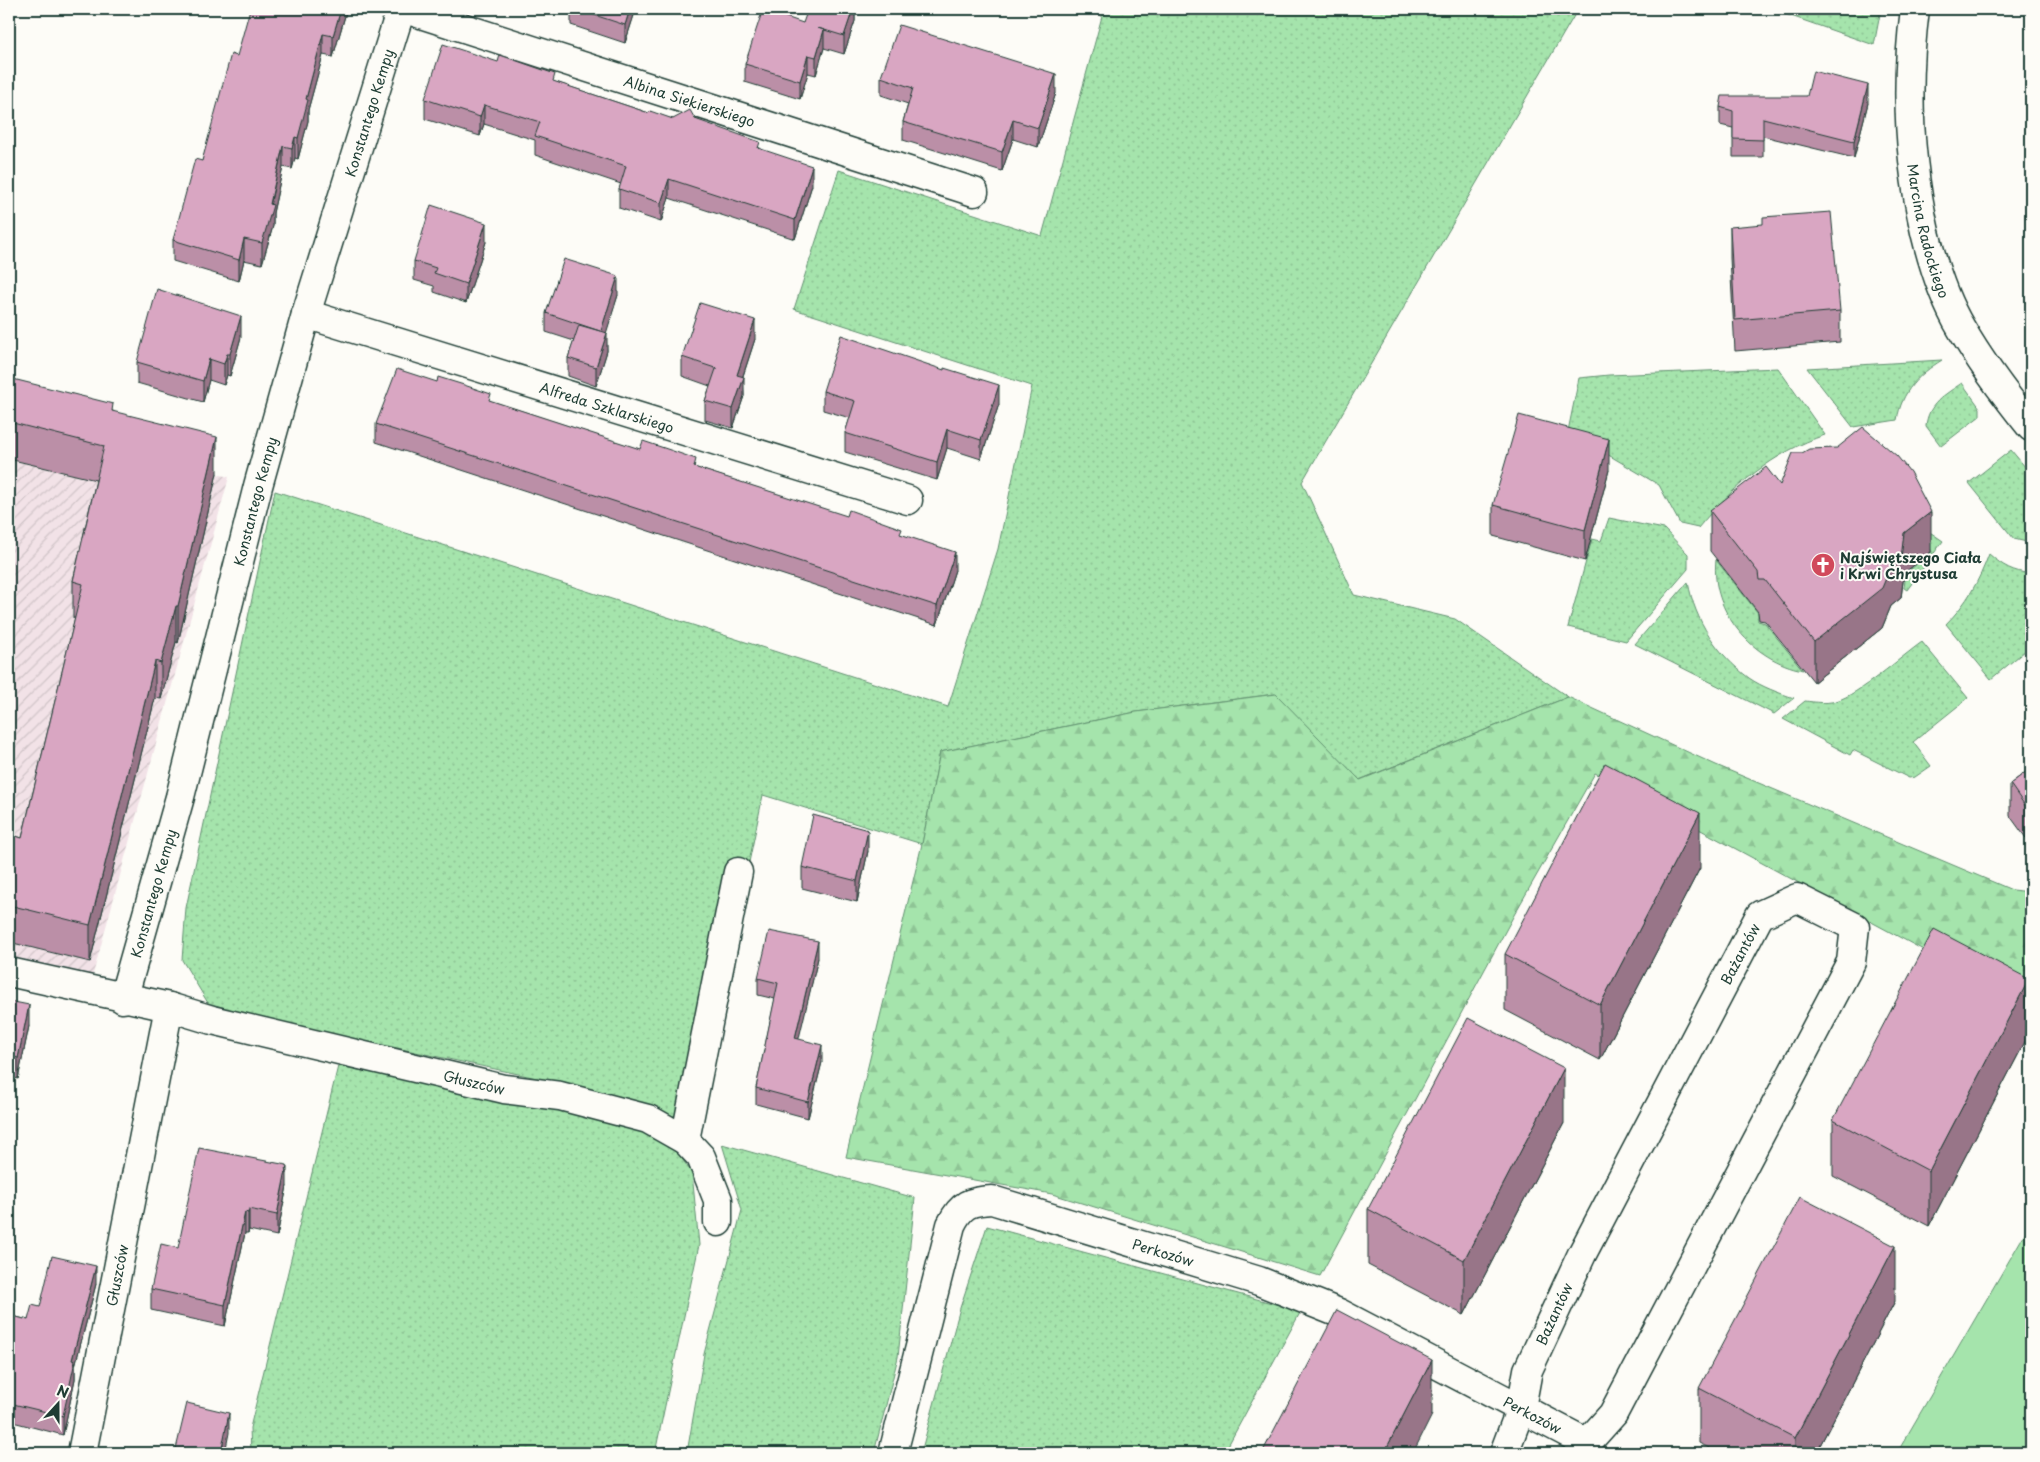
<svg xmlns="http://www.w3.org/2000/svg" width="2040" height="1462" viewBox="0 0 2040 1462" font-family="'Playpen Sans',sans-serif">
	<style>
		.industrial { fill: url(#industrial-furrows) }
		.grass { fill: url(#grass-dots); stroke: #629070 }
		.forest { fill: url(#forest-firs); stroke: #629070 }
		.garden { fill: #a5e4ac; stroke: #629070 }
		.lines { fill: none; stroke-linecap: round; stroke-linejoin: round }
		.minor-casing { stroke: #1f3d34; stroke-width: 31 }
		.minor { stroke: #fdfcf7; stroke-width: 28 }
		.wall { fill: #bb8fa7; stroke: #1f3d34 }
		.shaded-wall { fill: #987488; stroke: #1f3d34 }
		.building { fill: #d9a6c2; stroke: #1f3d34 }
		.labels { text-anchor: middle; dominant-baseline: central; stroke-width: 4; stroke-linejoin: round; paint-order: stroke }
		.street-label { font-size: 14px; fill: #1f3d34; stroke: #fdfcf7 }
		.poi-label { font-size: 14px; font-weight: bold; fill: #1f3d34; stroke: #fdfcf7; text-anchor: start }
	</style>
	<defs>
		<pattern id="industrial-furrows" width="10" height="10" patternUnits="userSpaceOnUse" patternTransform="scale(1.25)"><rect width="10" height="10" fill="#f2e2e7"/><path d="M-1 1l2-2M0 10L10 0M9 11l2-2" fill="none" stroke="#cfc3c7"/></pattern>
		<pattern id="grass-dots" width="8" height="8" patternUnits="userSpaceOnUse" patternTransform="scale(1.25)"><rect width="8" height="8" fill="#a5e4ac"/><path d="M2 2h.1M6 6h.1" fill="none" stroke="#8ec495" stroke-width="1.8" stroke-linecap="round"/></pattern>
		<pattern id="forest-firs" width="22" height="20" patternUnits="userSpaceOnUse" patternTransform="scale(1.25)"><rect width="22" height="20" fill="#a5e4ac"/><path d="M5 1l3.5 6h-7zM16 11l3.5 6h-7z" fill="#8ec495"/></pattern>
	</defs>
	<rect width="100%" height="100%" fill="#fdfcf7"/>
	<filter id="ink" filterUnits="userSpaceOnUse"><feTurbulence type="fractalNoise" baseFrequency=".02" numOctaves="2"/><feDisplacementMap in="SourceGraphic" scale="10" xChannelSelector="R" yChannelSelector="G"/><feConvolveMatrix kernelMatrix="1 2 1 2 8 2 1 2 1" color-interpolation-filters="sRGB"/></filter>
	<g filter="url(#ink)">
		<path class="industrial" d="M 9,414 L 112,447 L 229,477 L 92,978 L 9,957 Z"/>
		<g class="grass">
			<path d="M 1104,9 L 1578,9 L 1302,482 L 1354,595 L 1455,619 L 1568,697 L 1359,780 L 1275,694 L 1136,712 L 940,752 L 922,844 L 763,795 L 695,1122 L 537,1078 L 275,1022 L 208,1003 L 182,960 L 186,908 L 275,491 L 948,707 L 998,549 L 1032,386 L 794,309 L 839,170 L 1042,236 Z"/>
			<path d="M 1771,9 L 1881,9 L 1874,45 Z"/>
			<path d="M 1942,360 C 1918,375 1902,391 1897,420 L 1853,427 L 1807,368 Z"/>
			<path d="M 1778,368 L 1825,435 C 1775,451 1731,488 1698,528 L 1680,524 L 1659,485 L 1568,431 L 1579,378 L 1609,375 Z"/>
			<path d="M 1962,383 L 1980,408 L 1980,416 L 1941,446 L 1926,426 C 1928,404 1944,395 1962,383 Z"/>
			<path d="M 2011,450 L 2031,474 L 2031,543 L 2014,539 L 1969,483 Z"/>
			<path d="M 1609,518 L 1664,529 L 1688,554 L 1688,569 L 1626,641 L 1568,627 L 1592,539 L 1601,541 Z"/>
			<path d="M 1918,526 L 1921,526 L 1943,541 L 1907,590 L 1904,588 L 1906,573 L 1932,552 Z"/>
			<path d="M 1989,554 C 2004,567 2012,571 2031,574 L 2031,646 L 1991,679 L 1946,624 C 1967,603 1979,581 1989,554 Z"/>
			<path d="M 1716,560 L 1758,613 L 1758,621 L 1765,623 L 1803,670 C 1754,661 1710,612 1716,560 Z"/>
			<path d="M 1688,582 C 1695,621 1717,654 1749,678 C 1762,687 1779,693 1794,698 L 1774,714 L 1635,644 Z"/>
			<path d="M 1922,642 L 1968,698 L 1913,742 L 1931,766 L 1915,777 L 1909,778 L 1853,750 L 1850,755 L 1783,719 L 1805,701 C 1815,702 1825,704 1836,701 C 1858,695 1901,657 1922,642 Z"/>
			<path d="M 338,1066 L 643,1126 L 671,1143 L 692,1173 L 699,1245 L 655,1453 L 251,1453 L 250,1428 Z"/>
			<path d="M 722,1144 L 915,1198 L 898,1357 L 874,1453 L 687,1453 L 704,1354 L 742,1210 Z"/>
			<path d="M 987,1226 L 1301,1311 L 1224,1453 L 921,1453 L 960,1308 Z"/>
		</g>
		<path class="forest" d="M 1276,694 L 1360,780 L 1568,697 L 1716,765 L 2012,890 L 2031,892 L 2031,1008 L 1595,773 L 1514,915 L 1320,1276 L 1052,1194 L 846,1157 L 922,844 L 940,752 L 1136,712 Z"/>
		<path class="garden" d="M 2031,1223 L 2031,1453 L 1897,1453 Z"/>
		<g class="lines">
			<g class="minor-casing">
				<g id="minor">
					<path id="s1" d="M 405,9 L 974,192"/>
					<path id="s2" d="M 1915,9 C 1905,85 1908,157 1925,232 C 1933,265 1943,298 1961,328 C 1981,363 2006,396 2031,427"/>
					<path id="s3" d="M 306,314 L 908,500"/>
					<path id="s4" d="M 9,972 L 169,1007 L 212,1020 L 504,1089 L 560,1096 L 648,1119 L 685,1140 L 701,1157 L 718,1200 L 718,1222"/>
					<path id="s5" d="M 123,999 L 180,797 L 258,486 L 306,314 L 401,9"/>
					<path d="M 685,1140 L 738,872"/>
					<path id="s6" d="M 82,1453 L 169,1007"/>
					<path id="s7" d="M 893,1453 L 951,1225 C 961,1204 970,1201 992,1200 L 1259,1281 L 1339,1313 L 1587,1443 L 1613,1414 L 1851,962 L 1855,927 L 1797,898 L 1760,915 L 1582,1254 L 1528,1370 L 1521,1408 L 1504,1453"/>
				</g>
			</g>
			<use href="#minor" class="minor"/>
		</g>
		<g class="wall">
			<path d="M 347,9 L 333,57 L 323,55 L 308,110 L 308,121 L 298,159 L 295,158 L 292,169 L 283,167 L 273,213 L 273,226 L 262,264 L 244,260 L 239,281 L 173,261 L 173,240 L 202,161 L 237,56 Z"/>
			<path d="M 571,9 L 636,9 L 625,43 L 571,25 Z"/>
			<path d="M 855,9 L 855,21 L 844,54 L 824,48 L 816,75 L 808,73 L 800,99 L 745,82 L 745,64 L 803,23 Z"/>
			<path d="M 881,77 L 1056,93 L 1038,147 L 1013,139 L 1002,171 L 903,140 L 903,122 L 908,104 L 881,95 Z"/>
			<path d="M 555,82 L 649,113 L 673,119 L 695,119 L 760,148 L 812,185 L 795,239 L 669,198 L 661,222 L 619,208 L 619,189 L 621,184 L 535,155 L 535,140 L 484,124 L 480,136 L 425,119 L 425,99 Z"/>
			<path d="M 1868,103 L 1854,158 L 1763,136 L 1763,157 L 1733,157 L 1733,128 L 1720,125 L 1720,107 Z"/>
			<path d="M 1730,227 L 1840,311 L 1840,342 L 1735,351 L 1730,258 Z"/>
			<path d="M 486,242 L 466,303 L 434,292 L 434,286 L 414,280 L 414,261 Z"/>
			<path d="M 618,295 L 606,332 L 607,351 L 596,386 L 568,376 L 568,358 L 574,341 L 546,332 L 546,313 Z"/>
			<path d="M 241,337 L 230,376 L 227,375 L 224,385 L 209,380 L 203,402 L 137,383 L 137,362 Z"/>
			<path d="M 755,339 L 743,376 L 744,396 L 733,428 L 705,420 L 705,401 L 710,386 L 682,376 L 682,357 Z"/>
			<path d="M 9,378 L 113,411 L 217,473 L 178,643 L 176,642 L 161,699 L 155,698 L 90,962 L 9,942 L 9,834 L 22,838 L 75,618 L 73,618 L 73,581 L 96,480 L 9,459 Z"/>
			<path d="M 437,382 L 491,401 L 902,535 L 955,570 L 937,625 L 376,442 L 376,424 Z"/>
			<path d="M 823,391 L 999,404 L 981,459 L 947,448 L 937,480 L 845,452 L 845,433 L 850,418 L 823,410 Z"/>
			<path d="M 1609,470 L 1585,561 L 1493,536 L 1493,505 Z"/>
			<path d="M 1780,485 L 1931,552 L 1904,573 L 1901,598 L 1891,606 L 1882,628 L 1814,682 L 1765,621 L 1759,620 L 1758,612 L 1710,551 L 1710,511 Z"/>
			<path d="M 2031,768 L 2031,845 L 2010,816 L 2010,784 Z"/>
			<path d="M 868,851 L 857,902 L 802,888 L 802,867 Z"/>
			<path d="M 1700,868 L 1600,1060 L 1505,1010 L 1505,954 Z"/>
			<path d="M 818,958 L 798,1039 L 822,1062 L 808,1118 L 756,1104 L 756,1088 L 775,999 L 758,995 L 758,978 Z"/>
			<path d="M 9,1001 L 29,1026 L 18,1079 L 9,1077 Z"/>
			<path d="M 2029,1034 L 1929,1226 L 1833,1176 L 1833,1120 Z"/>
			<path d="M 1564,1123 L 1464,1315 L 1368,1265 L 1368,1209 Z"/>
			<path d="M 287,1186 L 277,1236 L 249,1230 L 248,1233 L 245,1233 L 225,1326 L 151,1310 L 151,1289 L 178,1248 Z"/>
			<path d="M 96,1284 L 75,1366 L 75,1379 L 63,1435 L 9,1421 L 9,1383 L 11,1374 L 9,1373 L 9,1315 L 28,1320 L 40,1307 Z"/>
			<path d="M 1895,1301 L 1816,1453 L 1719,1453 L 1699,1443 L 1699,1388 Z"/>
		</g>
		<g class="shaded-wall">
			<path d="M 341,9 L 347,9 L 333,57 L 333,36 Z"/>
			<path d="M 630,9 L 636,9 L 625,43 L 625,25 Z"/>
			<path d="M 853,9 L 855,9 L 855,21 L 844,54 L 844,36 Z"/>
			<path d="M 824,30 L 824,48 L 816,75 L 816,57 Z"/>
			<path d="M 323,34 L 323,55 L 308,110 L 308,121 L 298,159 L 298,138 L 306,99 Z"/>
			<path d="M 808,55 L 808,73 L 800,99 L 800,81 Z"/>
			<path d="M 1056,74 L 1056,93 L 1038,147 L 1038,128 Z"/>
			<path d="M 1868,85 L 1868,103 L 1854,158 L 1854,141 Z"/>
			<path d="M 484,105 L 484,124 L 480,136 L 480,117 Z"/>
			<path d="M 1013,120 L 1013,139 L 1002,171 L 1002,152 Z"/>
			<path d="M 295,137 L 295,158 L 292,169 L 292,148 Z"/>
			<path d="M 283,146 L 283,167 L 273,213 L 273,226 L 262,264 L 262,243 Z"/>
			<path d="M 812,166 L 812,185 L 795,239 L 795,220 Z"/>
			<path d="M 669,179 L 669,198 L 661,222 L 661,203 Z"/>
			<path d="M 486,223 L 486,242 L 466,303 L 466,284 Z"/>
			<path d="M 244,239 L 244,260 L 239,281 L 239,260 Z"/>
			<path d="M 618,276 L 618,295 L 601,350 L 601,331 Z"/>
			<path d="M 241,316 L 241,337 L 230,376 L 230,354 Z"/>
			<path d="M 755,320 L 755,339 L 737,394 L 737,375 Z"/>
			<path d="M 607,333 L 607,351 L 596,386 L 596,367 Z"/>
			<path d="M 227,354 L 227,375 L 224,385 L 224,364 Z"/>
			<path d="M 209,359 L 209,380 L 203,402 L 203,381 Z"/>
			<path d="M 744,377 L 744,396 L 733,428 L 733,409 Z"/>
			<path d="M 999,385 L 999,404 L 981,459 L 981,440 Z"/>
			<path d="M 947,429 L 947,448 L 937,480 L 937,462 Z"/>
			<path d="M 217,437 L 217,473 L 178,643 L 178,606 Z"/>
			<path d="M 1609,439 L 1609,470 L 1585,561 L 1585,530 Z"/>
			<path d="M 1931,512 L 1931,552 L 1904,573 L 1901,598 L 1891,606 L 1882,628 L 1814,682 L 1814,642 L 1904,533 Z"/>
			<path d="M 955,552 L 955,570 L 937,625 L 937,606 Z"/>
			<path d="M 176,606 L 176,642 L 161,699 L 161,663 Z"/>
			<path d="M 155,661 L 155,698 L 90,962 L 90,925 Z"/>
			<path d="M 1700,813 L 1700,868 L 1600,1060 L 1600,1005 Z"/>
			<path d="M 868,830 L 868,851 L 857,902 L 857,881 Z"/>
			<path d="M 818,941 L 818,958 L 795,1055 L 795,1038 Z"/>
			<path d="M 2029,979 L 2029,1034 L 1929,1226 L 1929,1171 Z"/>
			<path d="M 29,1005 L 29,1026 L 18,1079 L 18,1058 Z"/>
			<path d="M 822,1045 L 822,1062 L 808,1118 L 808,1102 Z"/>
			<path d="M 1564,1068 L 1564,1123 L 1464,1315 L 1464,1260 Z"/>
			<path d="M 287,1165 L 287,1186 L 277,1236 L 277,1215 Z"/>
			<path d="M 249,1209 L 249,1230 L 248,1233 L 248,1213 Z"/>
			<path d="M 245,1212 L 245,1233 L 225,1326 L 225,1305 Z"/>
			<path d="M 1895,1246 L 1895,1301 L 1816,1453 L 1795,1453 L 1795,1438 Z"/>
			<path d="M 96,1266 L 96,1284 L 75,1366 L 75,1379 L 63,1435 L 63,1416 L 72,1360 Z"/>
			<path d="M 1432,1360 L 1432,1415 L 1413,1453 L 1384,1453 Z"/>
			<path d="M 229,1413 L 229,1433 L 225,1453 L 221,1453 Z"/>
		</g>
		<g class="building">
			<path d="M 250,9 L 341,9 L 333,36 L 323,34 L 306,99 L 308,100 L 298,138 L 295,137 L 292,148 L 283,146 L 270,204 L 273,205 L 262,243 L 244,239 L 239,260 L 173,240 L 195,159 L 202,161 L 231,54 L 237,56 Z"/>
			<path d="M 576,9 L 630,9 L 625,25 Z"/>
			<path d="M 763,9 L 803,23 L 808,9 L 853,9 L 844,36 L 818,28 L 824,30 L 816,57 L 808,55 L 800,81 L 745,64 Z"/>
			<path d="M 899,25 L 1056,74 L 1038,128 L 1013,120 L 1002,152 L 903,122 L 913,88 L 881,77 Z"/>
			<path d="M 443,44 L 498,62 L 500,55 L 555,74 L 553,81 L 649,113 L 650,111 L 673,119 L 690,110 L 695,119 L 760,142 L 758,148 L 812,166 L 795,220 L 669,179 L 661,203 L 619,189 L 626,166 L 535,136 L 540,122 L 484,105 L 480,117 L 425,99 Z"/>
			<path d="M 1813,71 L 1868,85 L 1854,141 L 1763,118 L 1763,140 L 1733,139 L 1733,111 L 1720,107 L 1722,96 L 1807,96 Z"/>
			<path d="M 431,205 L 486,223 L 466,284 L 434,273 L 436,268 L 414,261 Z"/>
			<path d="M 1831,212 L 1840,311 L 1735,320 L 1730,227 L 1763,224 L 1763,217 Z"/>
			<path d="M 564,259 L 618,276 L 601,331 L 607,333 L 596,367 L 568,358 L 579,325 L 600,331 L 546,313 Z"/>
			<path d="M 157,289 L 241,316 L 230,354 L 227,354 L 224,364 L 209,359 L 203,381 L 137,362 Z"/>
			<path d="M 700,303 L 755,320 L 737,375 L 744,377 L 733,409 L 705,401 L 716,369 L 718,369 L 682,357 Z"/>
			<path d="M 841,335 L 944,370 L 944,368 L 999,385 L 981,440 L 947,429 L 937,462 L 845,433 L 855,401 L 823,391 Z"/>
			<path d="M 397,369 L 437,382 L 438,377 L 464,385 L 491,394 L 489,400 L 640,449 L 643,441 L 670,450 L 696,459 L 694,467 L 847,516 L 849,510 L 902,529 L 900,534 L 955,552 L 937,606 L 376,424 Z"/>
			<path d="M 9,378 L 113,404 L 112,411 L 217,437 L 178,606 L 176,606 L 161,663 L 155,661 L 90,925 L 9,905 L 9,834 L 22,838 L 83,584 L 73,581 L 104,446 L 9,422 Z"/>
			<path d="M 1519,415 L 1609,439 L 1585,530 L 1493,505 Z"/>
			<path d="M 1863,427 L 1897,456 L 1910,472 L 1931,512 L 1904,533 L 1901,558 L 1891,566 L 1882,588 L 1814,642 L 1765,580 L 1759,580 L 1758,572 L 1710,511 L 1766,467 L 1780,485 L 1793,453 L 1802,453 L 1809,449 L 1837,448 Z"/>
			<path d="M 1605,763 L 1700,813 L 1600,1005 L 1505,954 Z"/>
			<path d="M 2031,768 L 2031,814 L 2010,784 Z"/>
			<path d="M 813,815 L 868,830 L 857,881 L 802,867 Z"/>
			<path d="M 1934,929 L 2029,979 L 1929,1171 L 1833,1120 Z"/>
			<path d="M 769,931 L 818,941 L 795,1038 L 822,1045 L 808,1102 L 756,1088 L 778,983 L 758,978 Z"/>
			<path d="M 9,1001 L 29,1005 L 18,1058 L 9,1056 Z"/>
			<path d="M 1468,1018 L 1564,1068 L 1464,1260 L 1368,1209 Z"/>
			<path d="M 199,1148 L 287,1165 L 277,1215 L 249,1209 L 248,1213 L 245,1212 L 225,1305 L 151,1289 L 161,1244 L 178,1248 Z"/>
			<path d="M 1800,1197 L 1895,1246 L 1795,1438 L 1699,1388 Z"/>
			<path d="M 52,1256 L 96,1266 L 72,1360 L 75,1361 L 63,1416 L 9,1403 L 9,1383 L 15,1356 L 9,1355 L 9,1315 L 28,1320 L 32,1305 L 40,1307 Z"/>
			<path d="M 1337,1310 L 1432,1360 L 1384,1453 L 1262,1453 Z"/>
			<path d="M 187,1403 L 229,1413 L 221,1453 L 175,1453 Z"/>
		</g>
	</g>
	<defs>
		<g id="church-disc" transform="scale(1.25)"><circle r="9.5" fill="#d1495b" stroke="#fdfcf7"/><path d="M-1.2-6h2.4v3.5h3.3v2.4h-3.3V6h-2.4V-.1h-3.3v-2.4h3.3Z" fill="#fff"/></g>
	</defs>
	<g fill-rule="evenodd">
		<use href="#church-disc" x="1823" y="565"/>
	</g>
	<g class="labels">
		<g class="street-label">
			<text stroke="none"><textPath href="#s1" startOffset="299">Albina Siekierskiego</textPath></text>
			<text stroke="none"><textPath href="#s5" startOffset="920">Konstantego Kempy</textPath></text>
			<text stroke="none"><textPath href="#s2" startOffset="224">Marcina Radockiego</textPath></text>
			<text stroke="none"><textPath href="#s3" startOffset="315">Alfreda Szklarskiego</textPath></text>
			<text stroke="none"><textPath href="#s5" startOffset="515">Konstantego Kempy</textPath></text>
			<text stroke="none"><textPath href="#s5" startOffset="110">Konstantego Kempy</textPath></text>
			<text transform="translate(1740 954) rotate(-62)">Bażantów</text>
			<text stroke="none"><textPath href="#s4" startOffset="478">Głuszców</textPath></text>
			<text stroke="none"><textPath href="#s7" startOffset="466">Perkozów</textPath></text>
			<text stroke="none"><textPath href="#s6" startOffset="181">Głuszców</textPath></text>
			<text transform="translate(1554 1314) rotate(-65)">Bażantów</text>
			<text stroke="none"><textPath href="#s7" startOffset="871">Perkozów</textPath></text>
		</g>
		<g class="poi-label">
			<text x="1840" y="557">Najświętszego Ciała<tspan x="1840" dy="16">i Krwi Chrystusa</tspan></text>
		</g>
	</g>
	<rect width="2040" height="1462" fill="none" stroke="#fdfcf7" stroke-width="30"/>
	<rect x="15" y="15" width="2010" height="1432" fill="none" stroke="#1f3d34" stroke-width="2" filter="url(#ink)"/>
	<g transform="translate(58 1404) rotate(21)" stroke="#fdfcf7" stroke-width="4" paint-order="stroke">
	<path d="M0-4L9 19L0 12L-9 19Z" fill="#1f3d34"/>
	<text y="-8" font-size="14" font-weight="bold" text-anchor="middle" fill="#1f3d34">N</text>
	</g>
</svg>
